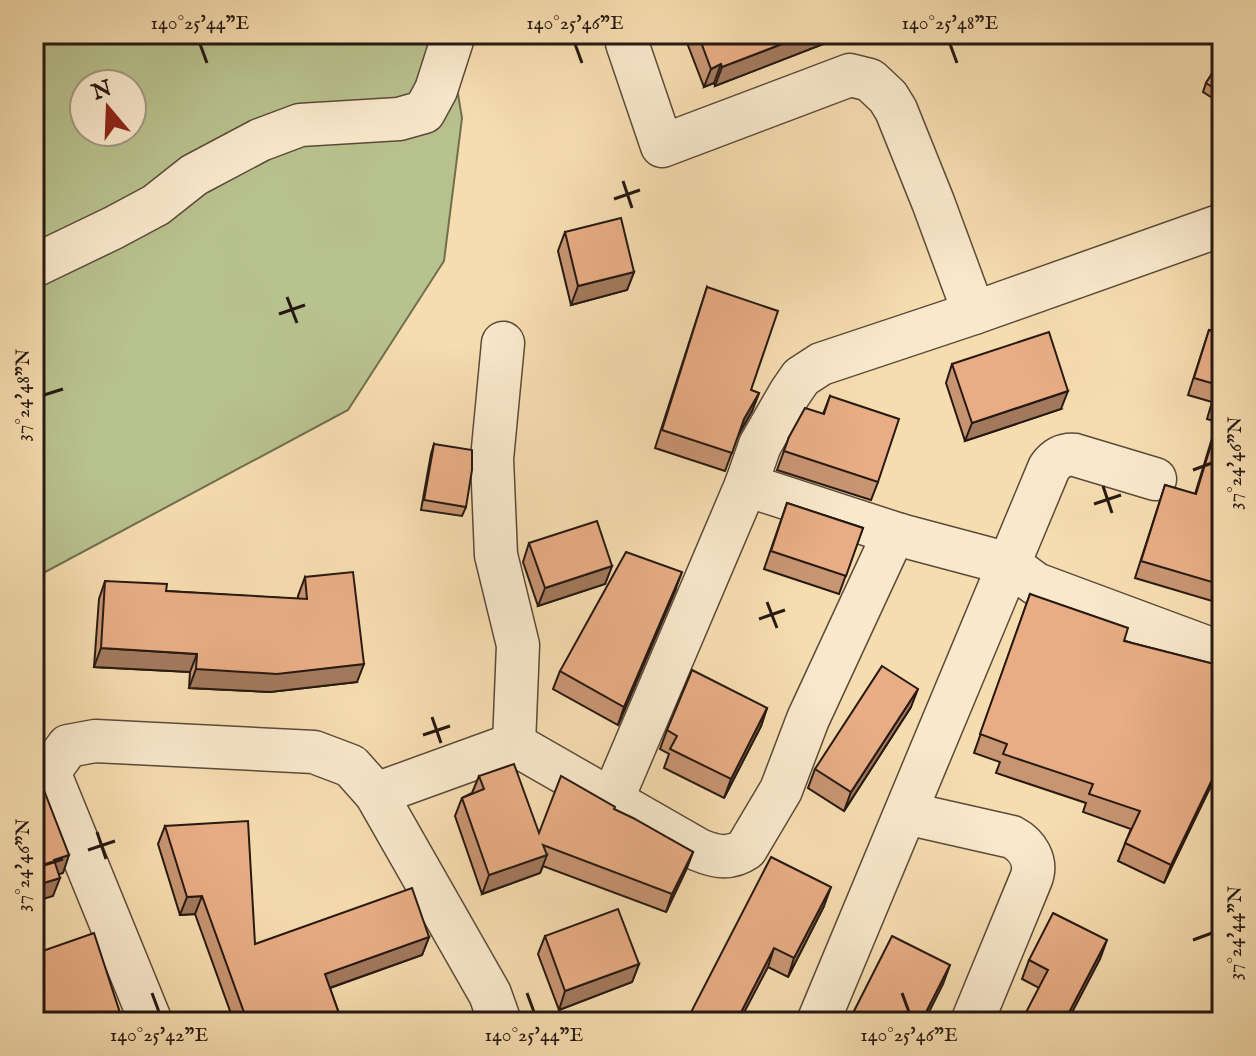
<svg xmlns="http://www.w3.org/2000/svg" width="1256" height="1056" viewBox="0 0 1256 1056" font-family="'IM FELL English',serif">
	<style>
		.green { fill: #b8c28e; stroke: #706e50; stroke-width: 2; fill-rule: evenodd }
		.lines { fill: none; stroke-linecap: round; stroke-linejoin: round }
		.minor-casing { stroke: #5b4a3a; stroke-width: 45 }
		.minor { stroke: #f9e9cc; stroke-width: 42 }
		.wall { fill: #c89572; stroke: #271912; stroke-width: 2 }
		.shaded-wall { fill: #a2795d; stroke: #271912; stroke-width: 2 }
		.building { fill: #e8ad85; stroke: #271912; stroke-width: 2 }
		.ticks { fill: none; stroke: #271912; stroke-width: 3 }
		.neatline { fill: none; stroke: #271912; stroke-width: 3 }
		.ticks-label { font-size: 20px; text-anchor: middle; fill: #271912 }
	</style>
	<rect width="100%" height="100%" fill="#f6ddb0"/>
	<filter id="stains"><feTurbulence type="fractalNoise" baseFrequency=".0025" numOctaves="4"/><feColorMatrix values="0 0 0 0 .2 0 0 0 0 .09 0 0 0 0 .02 0 0 0 .5 -.17"/></filter>
	<radialGradient id="worn" r=".72"><stop offset=".6" stop-color="#630" stop-opacity="0"/><stop offset="1" stop-color="#630" stop-opacity=".3"/></radialGradient>
	<path class="green" d="M 34,34 L 448,34 L 462,118 L 444,261 L 348,410 L 34,578 ZM 84,84 L 132,84 L 132,132 L 84,132 Z"/>
	<g class="lines">
		<g class="minor-casing">
			<g id="minor">
				<path d="M 629,34 L 627,43 L 662,146 L 850,75 L 870,80 L 888,97 L 896,110 L 933,202 L 974,313"/>
				<path d="M 34,266 L 113,228 L 156,205 L 194,175 L 260,140 L 300,125 L 399,119 L 424,112 L 436,90 L 454,34"/>
				<path d="M 503,343 L 492,459 L 496,555 L 518,645 L 514,744"/>
				<path d="M 746,485 L 900,535 L 1009,564 L 1036,584 L 1222,653"/>
				<path d="M 612,800 L 746,485 L 760,445 L 790,393 L 801,377 L 821,364 L 974,313 L 1222,225"/>
				<path d="M 906,813 L 1012,837 C 1027,845 1038,861 1031,879 L 972,1022"/>
				<path d="M 151,1022 L 49,772 L 68,746 L 95,741 L 314,752 L 351,766 L 376,794"/>
				<path d="M 500,1022 L 490,994 L 376,794 L 514,744 L 699,850 C 716,857 730,860 746,849 L 781,790 L 808,719 L 890,542 L 900,535"/>
				<path d="M 818,1022 L 1049,468 C 1056,458 1063,454 1075,455 L 1155,479"/>
			</g>
		</g>
		<use href="#minor" class="minor"/>
	</g>
	<g class="wall">
		<path d="M 685,34 L 849,34 L 715,86 L 714,83 L 704,87 L 684,35 Z"/>
		<path d="M 1222,58 L 1222,104 L 1203,92 L 1206,83 Z"/>
		<path d="M 565,232 L 634,272 L 627,290 L 571,305 L 558,251 Z"/>
		<path d="M 707,287 L 751,390 L 759,393 L 752,411 L 738,436 L 725,471 L 655,448 Z"/>
		<path d="M 1209,330 L 1222,334 L 1222,604 L 1135,578 L 1165,485 L 1195,494 L 1217,422 L 1207,419 L 1212,402 L 1188,395 Z"/>
		<path d="M 952,364 L 1061,409 L 965,441 L 946,383 Z"/>
		<path d="M 830,396 L 878,482 L 871,500 L 777,470 L 789,437 L 823,414 Z"/>
		<path d="M 434,444 L 466,507 L 462,516 L 421,510 L 431,454 Z"/>
		<path d="M 787,503 L 863,528 L 839,594 L 764,569 Z"/>
		<path d="M 529,543 L 612,566 L 605,584 L 538,606 L 523,562 Z"/>
		<path d="M 305,577 L 357,682 L 270,692 L 189,688 L 190,672 L 94,667 L 99,599 L 105,581 L 166,591 L 298,599 L 298,596 Z"/>
		<path d="M 675,591 L 618,725 L 553,689 L 560,671 Z"/>
		<path d="M 1030,594 L 1124,641 L 1222,666 L 1222,763 L 1164,883 L 1118,861 L 1131,829 L 1083,812 L 1086,803 L 996,773 L 1000,762 L 974,753 Z"/>
		<path d="M 911,707 L 844,811 L 808,788 L 815,769 Z"/>
		<path d="M 767,708 L 761,726 L 724,798 L 664,768 L 669,754 L 660,749 L 667,730 Z"/>
		<path d="M 479,776 L 539,833 L 614,809 L 693,852 L 686,870 L 666,912 L 543,866 L 540,873 L 482,894 L 455,816 L 462,798 L 472,793 Z"/>
		<path d="M 165,826 L 255,944 L 429,937 L 422,955 L 330,988 L 342,1022 L 234,1022 L 195,914 L 180,915 L 158,844 Z"/>
		<path d="M 824,906 L 788,977 L 768,967 L 686,1022 Z"/>
		<path d="M 545,936 L 639,964 L 632,982 L 559,1010 L 538,954 Z"/>
		<path d="M 1100,959 L 1039,988 L 1022,979 L 1029,960 Z"/>
	</g>
	<g class="shaded-wall">
		<path d="M 808,34 L 849,34 L 715,86 L 722,67 Z"/>
		<path d="M 721,64 L 714,83 L 704,87 L 711,69 Z"/>
		<path d="M 634,272 L 627,290 L 571,305 L 578,286 Z"/>
		<path d="M 1068,391 L 1061,409 L 965,441 L 972,423 Z"/>
		<path d="M 759,393 L 752,411 L 737,437 L 744,419 Z"/>
		<path d="M 612,566 L 605,584 L 538,606 L 545,588 Z"/>
		<path d="M 682,572 L 675,591 L 618,725 L 624,707 Z"/>
		<path d="M 101,648 L 197,654 L 190,672 L 94,667 Z"/>
		<path d="M 364,664 L 357,682 L 270,692 L 189,688 L 196,669 Z"/>
		<path d="M 918,689 L 911,707 L 844,811 L 851,792 Z"/>
		<path d="M 767,708 L 761,726 L 724,798 L 731,779 Z"/>
		<path d="M 1222,759 L 1222,763 L 1164,883 L 1171,865 Z"/>
		<path d="M 693,852 L 686,870 L 666,912 L 672,894 Z"/>
		<path d="M 69,855 L 63,873 L 48,878 L 54,860 Z"/>
		<path d="M 547,855 L 540,873 L 482,894 L 489,875 Z"/>
		<path d="M 60,878 L 53,896 L 34,902 L 34,886 Z"/>
		<path d="M 831,887 L 824,906 L 788,977 L 794,958 Z"/>
		<path d="M 202,896 L 195,914 L 180,915 L 187,897 Z"/>
		<path d="M 429,937 L 422,955 L 318,992 L 325,974 Z"/>
		<path d="M 1107,940 L 1100,959 L 1067,1022 L 1064,1022 Z"/>
		<path d="M 774,948 L 768,967 L 739,1022 L 736,1022 Z"/>
		<path d="M 639,964 L 632,982 L 559,1010 L 565,991 Z"/>
		<path d="M 950,965 L 943,984 L 924,1022 L 921,1022 Z"/>
	</g>
	<g class="building">
		<path d="M 698,34 L 808,34 L 722,67 L 721,64 L 711,69 Z"/>
		<path d="M 1222,58 L 1222,93 L 1206,83 Z"/>
		<path d="M 621,218 L 634,272 L 578,286 L 565,232 Z"/>
		<path d="M 707,287 L 778,311 L 751,390 L 759,393 L 744,419 L 732,453 L 662,430 Z"/>
		<path d="M 1209,330 L 1222,334 L 1222,405 L 1213,402 L 1218,385 L 1194,378 Z"/>
		<path d="M 1049,332 L 1068,391 L 972,423 L 952,364 Z"/>
		<path d="M 830,396 L 899,419 L 878,482 L 784,451 L 789,437 L 805,408 L 824,414 Z"/>
		<path d="M 1222,409 L 1222,585 L 1141,561 L 1165,485 L 1196,494 Z"/>
		<path d="M 434,444 L 472,450 L 472,470 L 466,507 L 424,500 Z"/>
		<path d="M 787,503 L 863,528 L 846,576 L 771,551 Z"/>
		<path d="M 597,521 L 612,566 L 545,588 L 529,543 Z"/>
		<path d="M 626,552 L 682,572 L 624,707 L 560,671 Z"/>
		<path d="M 353,572 L 364,664 L 277,674 L 196,669 L 197,654 L 101,648 L 105,581 L 167,584 L 166,591 L 307,599 L 305,577 Z"/>
		<path d="M 1030,594 L 1128,628 L 1124,641 L 1222,666 L 1222,759 L 1171,865 L 1125,843 L 1140,811 L 1089,794 L 1093,784 L 1003,754 L 1007,744 L 980,734 Z"/>
		<path d="M 882,666 L 918,689 L 851,792 L 815,769 Z"/>
		<path d="M 692,670 L 767,708 L 731,779 L 670,749 L 677,736 L 667,730 Z"/>
		<path d="M 514,764 L 539,833 L 561,776 L 615,807 L 614,809 L 633,818 L 693,852 L 672,894 L 543,845 L 547,855 L 489,875 L 462,798 L 484,789 L 479,776 Z"/>
		<path d="M 40,780 L 69,855 L 54,860 L 60,878 L 34,886 L 34,782 Z"/>
		<path d="M 248,821 L 255,944 L 412,888 L 429,937 L 325,974 L 342,1022 L 235,1022 L 246,1018 L 202,896 L 187,897 L 165,826 Z"/>
		<path d="M 771,857 L 831,887 L 794,958 L 774,948 L 736,1022 L 686,1022 Z"/>
		<path d="M 618,909 L 639,964 L 565,991 L 545,936 Z"/>
		<path d="M 1053,913 L 1107,940 L 1064,1022 L 1021,1022 L 1048,970 L 1029,960 Z"/>
		<path d="M 94,933 L 123,1022 L 34,1022 L 34,954 Z"/>
		<path d="M 892,936 L 950,965 L 921,1022 L 852,1022 L 855,1017 L 852,1015 Z"/>
	</g>
	<path class="ticks" d="M 200,44 L 207,63M 575,44 L 582,63M 950,44 L 957,63M 623,181 L 632,208M 614,199 L 640,190M 287,297 L 297,323M 279,314 L 305,305M 44,395 L 63,389M 1193,470 L 1212,463M 1103,486 L 1112,513M 1094,504 L 1121,495M 767,602 L 777,628M 759,619 L 785,610M 432,717 L 441,743M 423,735 L 450,726M 97,832 L 106,859M 88,850 L 115,841M 44,865 L 63,859M 1193,940 L 1212,933M 152,993 L 159,1012M 527,993 L 534,1012M 902,993 L 909,1012"/>
	<rect width="1256" height="1056" fill="none" stroke="#f6ddb0" stroke-width="88"/>
	<g transform="translate(108 108) rotate(341)"><circle r="38" fill="#f9e9cc" stroke="#a59682" stroke-width="2"/>
	<path d="M0-6L14 30L0 20L-14 30Z" fill="#8f2418"/>
	<text y="-12" font-size="22" font-weight="bold" text-anchor="middle" fill="#271912">N</text>
	</g>
	<rect x="44" y="44" width="1168" height="968" class="neatline"/>
	<g class="ticks-label">
		<text x="200" y="29">140°25'44"E</text>
		<text x="575" y="29">140°25'46"E</text>
		<text x="950" y="29">140°25'48"E</text>
		<text transform="translate(22 395) rotate(-90)" y="7">37°24'48"N</text>
		<text transform="translate(1234 463) rotate(-90)" y="7">37°24'46"N</text>
		<text transform="translate(22 865) rotate(-90)" y="7">37°24'46"N</text>
		<text transform="translate(1234 933) rotate(-90)" y="7">37°24'44"N</text>
		<text x="159" y="1041">140°25'42"E</text>
		<text x="534" y="1041">140°25'44"E</text>
		<text x="909" y="1041">140°25'46"E</text>
	</g>
	<rect width="100%" height="100%" filter="url(#stains)"/>
	<rect width="100%" height="100%" fill="url(#worn)"/>
</svg>
